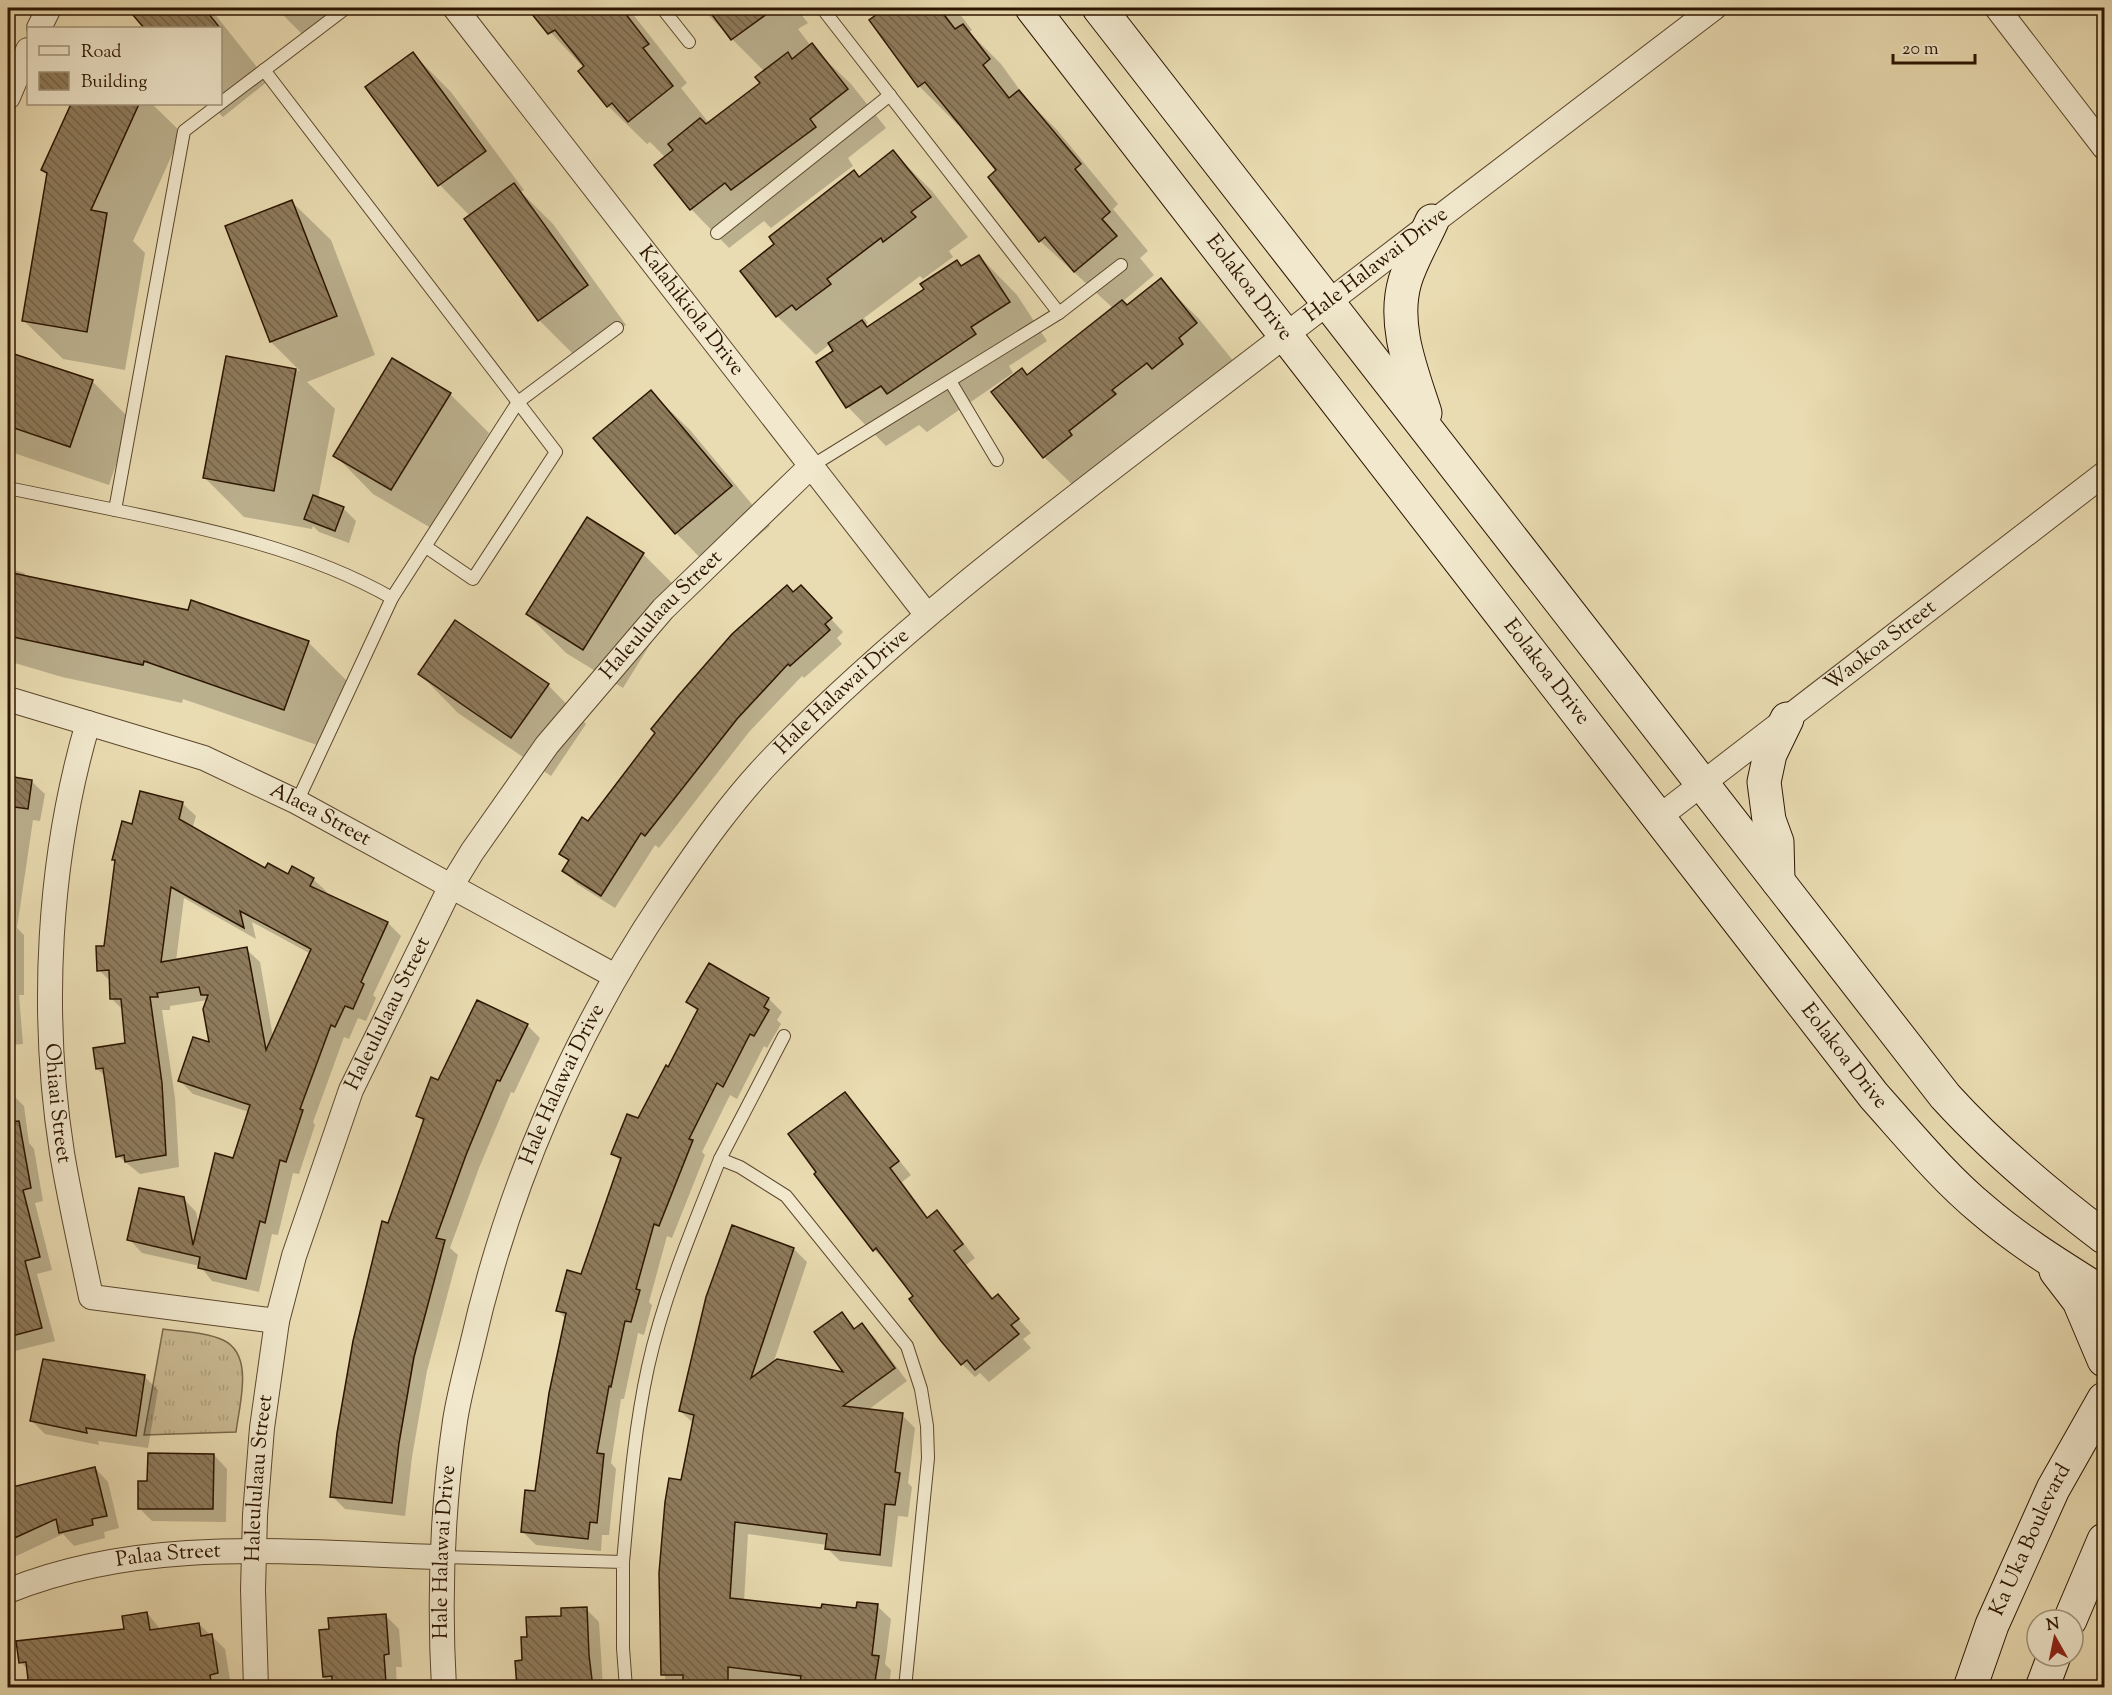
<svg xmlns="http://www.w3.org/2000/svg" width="2112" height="1695" viewBox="0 0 2112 1695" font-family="'Sorts Mill Goudy',serif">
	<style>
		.grass { fill: url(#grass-tufts); stroke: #7b684a; stroke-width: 1.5 }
		.shadow { fill: #0003; fill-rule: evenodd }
		.building { fill: url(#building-back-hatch); stroke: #2c1500; stroke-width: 1.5; fill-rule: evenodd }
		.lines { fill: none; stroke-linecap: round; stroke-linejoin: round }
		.lane-casing { stroke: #5c472c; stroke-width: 14 }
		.street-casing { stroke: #5c472c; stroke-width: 26 }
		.secondary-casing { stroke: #2c1500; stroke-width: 35 }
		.lane { stroke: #f1e8cd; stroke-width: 12 }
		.street { stroke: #f1e8cd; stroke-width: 24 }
		.secondary { stroke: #f1e8cd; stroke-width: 33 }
		.labels { text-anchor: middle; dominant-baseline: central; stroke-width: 6; stroke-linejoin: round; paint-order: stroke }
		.street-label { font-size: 21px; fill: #2c1500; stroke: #f1e8cd }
	</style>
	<defs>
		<pattern id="grass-tufts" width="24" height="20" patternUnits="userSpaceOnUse" patternTransform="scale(1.5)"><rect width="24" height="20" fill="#caba94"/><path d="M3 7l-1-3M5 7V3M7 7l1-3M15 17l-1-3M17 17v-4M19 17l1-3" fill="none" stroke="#ae9f7e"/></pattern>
		<pattern id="building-back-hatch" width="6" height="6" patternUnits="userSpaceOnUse" patternTransform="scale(1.5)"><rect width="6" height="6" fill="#8f7c5d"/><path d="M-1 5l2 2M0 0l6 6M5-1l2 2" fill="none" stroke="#75644a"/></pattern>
	</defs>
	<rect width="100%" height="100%" fill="#eadcb2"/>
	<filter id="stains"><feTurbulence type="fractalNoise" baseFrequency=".00333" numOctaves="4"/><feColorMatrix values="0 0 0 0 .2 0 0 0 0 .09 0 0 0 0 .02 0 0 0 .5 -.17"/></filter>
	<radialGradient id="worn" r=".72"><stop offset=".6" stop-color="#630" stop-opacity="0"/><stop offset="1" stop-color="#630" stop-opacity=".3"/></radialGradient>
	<path class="grass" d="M 163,1329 C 182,1332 206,1332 223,1340 C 255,1355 239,1405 236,1432 L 144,1435 Z"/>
	<g class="shadow">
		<path d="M 129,8 L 210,8 L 268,81 L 223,117 L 210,104 L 220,104 L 220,28 L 146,28 Z"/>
		<path d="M 276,8 L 345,8 L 305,37 Z"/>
		<path d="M 528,8 L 628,8 L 687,83 L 681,88 L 709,123 L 762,83 L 765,72 L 701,8 L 796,8 L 808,23 L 798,29 L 811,46 L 851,84 L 886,128 L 848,158 L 853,166 L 771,228 L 764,221 L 729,248 L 691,209 L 666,158 L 650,142 L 647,144 L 608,106 L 584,68 Z"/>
		<path d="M 871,8 L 955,8 L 972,30 L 969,32 L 1001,64 L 1027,100 L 1057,130 L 1118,204 L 1113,209 L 1148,251 L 1140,258 L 1154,275 L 1122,302 L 1127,307 L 1160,280 L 1199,319 L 1235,363 L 1083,495 L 1044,457 L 1028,376 L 1114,309 L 1040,241 L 998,171 L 960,123 L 958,125 L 919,86 Z"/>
		<path d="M 413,54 L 451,92 L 524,190 L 521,192 L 553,224 L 626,325 L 578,359 L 539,320 L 466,219 L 470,216 L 440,185 L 367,88 Z"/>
		<path d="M 73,104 L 152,104 L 182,133 L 133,241 L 145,253 L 125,370 L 63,359 L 24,321 L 49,176 L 43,170 Z"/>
		<path d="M 893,152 L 932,191 L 968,237 L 949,251 L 953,257 L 923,279 L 920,276 L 864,318 L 868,323 L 865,325 L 868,328 L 979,256 L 1017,295 L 1047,341 L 1009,366 L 1013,373 L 927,432 L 919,425 L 886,446 L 848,407 L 818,363 L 835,351 L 830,344 L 816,355 L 777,316 L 742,271 Z"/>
		<path d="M 292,202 L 331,240 L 375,355 L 307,382 L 335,409 L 318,499 L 343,508 L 356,521 L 349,543 L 319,532 L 313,526 L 312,529 L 244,517 L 205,478 L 227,358 L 300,371 L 271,342 L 227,226 Z"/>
		<path d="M 8,353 L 92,381 L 131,420 L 109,485 L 8,451 Z"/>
		<path d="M 651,392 L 690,430 L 770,526 L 714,572 L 676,533 Z"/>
		<path d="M 450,394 L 489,433 L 431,528 L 373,494 L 335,455 Z"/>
		<path d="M 587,519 L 643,554 L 682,593 L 623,688 L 566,653 L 527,614 Z"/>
		<path d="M 8,568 L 24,573 L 29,578 L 308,642 L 347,681 L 323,747 L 183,699 L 182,703 L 62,677 L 8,661 Z"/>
		<path d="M 793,594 L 814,600 L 843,632 L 837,638 L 842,644 L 804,678 L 802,676 L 749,732 L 659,848 L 655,845 L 615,908 L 577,884 L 564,871 L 569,862 L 561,853 Z"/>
		<path d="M 420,674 L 548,685 L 586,724 L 551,776 L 458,713 Z"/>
		<path d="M 8,778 L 31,781 L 45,794 L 40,821 L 33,820 L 17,928 L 24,935 L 24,995 L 19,995 L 23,1044 L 11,1045 L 12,1060 L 9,1060 L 13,1095 L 24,1106 L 29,1143 L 34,1149 L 43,1201 L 35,1203 L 52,1270 L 37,1274 L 55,1341 L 15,1351 L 8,1345 Z"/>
		<path d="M 182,803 L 196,816 L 192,829 L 265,870 L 288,876 L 293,868 L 313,879 L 327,892 L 325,895 L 388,923 L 401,936 L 373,995 L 376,998 L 366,1021 L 358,1018 L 349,1039 L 344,1037 L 313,1122 L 315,1125 L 299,1174 L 293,1173 L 278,1235 L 272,1234 L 259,1292 L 212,1281 L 200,1266 L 142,1253 L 129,1239 L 183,1198 L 196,1212 L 199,1226 L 234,1160 L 249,1112 L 193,1094 L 180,1081 L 211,1045 L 208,1000 L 170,1006 L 170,1010 L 162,1010 L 175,1098 L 179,1167 L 140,1174 L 118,1156 L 106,1077 L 97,1069 L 127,1045 L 124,1011 L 111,998 L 111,982 L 99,970 L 105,947 L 116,862 L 114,859 L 133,826 ZM 184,898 L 256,939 L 252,922 L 311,954 L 273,1037 L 260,962 L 246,949 L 176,961 Z"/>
		<path d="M 769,999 L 782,1012 L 777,1020 L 781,1024 L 767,1048 L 764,1046 L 737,1099 L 730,1095 L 702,1152 L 705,1155 L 672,1238 L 667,1236 L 649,1302 L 652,1305 L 644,1335 L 638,1333 L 624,1399 L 621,1399 L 611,1463 L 616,1469 L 609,1535 L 602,1535 L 601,1551 L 536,1545 L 523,1532 L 536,1493 L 566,1319 L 557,1310 L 582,1276 L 621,1162 L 613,1153 L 639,1120 L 698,1012 L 688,1002 Z"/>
		<path d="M 527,1025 L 540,1038 L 514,1093 L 511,1092 L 479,1168 L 450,1248 L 458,1255 L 427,1371 L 412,1457 L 405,1516 L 345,1509 L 332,1496 L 389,1225 L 425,1123 L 417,1115 L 439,1082 Z"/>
		<path d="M 845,1094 L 911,1175 L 902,1182 L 929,1219 L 937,1212 L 950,1225 L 975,1258 L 966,1265 L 994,1299 L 998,1296 L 1031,1333 L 1023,1339 L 1031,1348 L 989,1382 L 980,1373 L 975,1377 L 962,1364 L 888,1262 L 874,1250 Z"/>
		<path d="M 794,1249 L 807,1262 L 773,1364 L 847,1375 L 842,1314 L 856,1330 L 862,1325 L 875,1338 L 907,1381 L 868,1410 L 902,1415 L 915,1428 L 908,1483 L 912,1487 L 908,1517 L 898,1516 L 892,1567 L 840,1561 L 827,1548 L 827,1545 L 748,1534 L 744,1601 L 822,1610 L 857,1609 L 877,1606 L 891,1619 L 885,1664 L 891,1670 L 889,1688 L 793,1688 L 748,1680 L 749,1688 L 666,1688 L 661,1637 L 682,1482 L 694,1424 L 680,1411 Z"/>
		<path d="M 145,1377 L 158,1390 L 148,1448 L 98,1441 L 99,1445 L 45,1434 L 32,1421 Z"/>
		<path d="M 214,1455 L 227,1469 L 226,1522 L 152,1521 L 139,1508 Z"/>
		<path d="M 8,1467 L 17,1487 L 95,1468 L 108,1482 L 119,1528 L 104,1532 L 105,1538 L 74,1546 L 63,1534 L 8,1560 Z"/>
		<path d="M 586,1609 L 599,1622 L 603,1688 L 519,1688 L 529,1638 L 563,1617 Z"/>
		<path d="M 147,1613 L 161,1630 L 199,1624 L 225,1649 L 231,1686 L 31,1688 L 28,1670 L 21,1662 L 126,1630 Z"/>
		<path d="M 386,1616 L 399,1629 L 402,1667 L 396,1667 L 397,1688 L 325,1688 L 321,1631 Z"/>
	</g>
	<g class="building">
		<path d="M 127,8 L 204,8 L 220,28 L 144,28 Z"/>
		<path d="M 527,8 L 621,8 L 649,44 L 643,48 L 673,86 L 628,122 L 612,103 L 607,107 L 578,71 L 584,66 L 555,30 L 548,34 Z"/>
		<path d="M 707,8 L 775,8 L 731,40 Z"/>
		<path d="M 886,8 L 939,8 L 955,29 L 963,24 L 990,59 L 983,65 L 1009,98 L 1019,90 L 1081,164 L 1075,169 L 1110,212 L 1102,219 L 1117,236 L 1074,272 L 1045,237 L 1039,242 L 988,177 L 996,170 L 925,82 L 918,87 L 869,20 Z"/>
		<path d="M 812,43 L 848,89 L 810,119 L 816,127 L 789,147 L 731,190 L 725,183 L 690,210 L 654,165 L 673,150 L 668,144 L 700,118 L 706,124 L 760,83 L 755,77 L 788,52 L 792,59 Z"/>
		<path d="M 413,52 L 486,151 L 438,186 L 365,87 Z"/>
		<path d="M 71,104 L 139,104 L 91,210 L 107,213 L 87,332 L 22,321 L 47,173 L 41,170 Z"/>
		<path d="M 893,150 L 931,197 L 911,212 L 916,217 L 883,242 L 881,238 L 827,279 L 831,284 L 796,310 L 792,305 L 776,317 L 740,271 L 774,244 L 769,237 L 854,170 L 859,177 Z"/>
		<path d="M 514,183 L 588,285 L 538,321 L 464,219 Z"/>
		<path d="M 292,200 L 337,316 L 270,342 L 225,226 Z"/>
		<path d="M 979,255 L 1010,302 L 971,327 L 976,334 L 887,394 L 881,386 L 846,408 L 816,362 L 833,351 L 828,343 L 862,320 L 867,327 L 924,289 L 920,284 L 957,260 L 961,266 Z"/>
		<path d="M 1161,278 L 1197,323 L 1179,338 L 1183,344 L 1152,369 L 1147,363 L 1112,390 L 1116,394 L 1069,431 L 1072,435 L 1043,458 L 991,392 L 1022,368 L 1027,375 L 1122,300 L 1127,305 Z"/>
		<path d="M 8,352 L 93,380 L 70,447 L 8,426 Z"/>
		<path d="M 226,356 L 296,369 L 274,491 L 203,478 Z"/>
		<path d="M 392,358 L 451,393 L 391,490 L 333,456 Z"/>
		<path d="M 651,390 L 732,486 L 675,534 L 593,438 Z"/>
		<path d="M 313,495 L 344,507 L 335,531 L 304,519 Z"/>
		<path d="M 587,517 L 644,553 L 583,650 L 526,614 Z"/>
		<path d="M 8,572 L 188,610 L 191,600 L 309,641 L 284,710 L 144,661 L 143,665 L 8,636 Z"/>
		<path d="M 787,585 L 793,592 L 801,585 L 832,618 L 825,624 L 830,630 L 790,666 L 788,664 L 737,719 L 645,836 L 641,833 L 601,896 L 562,871 L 569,860 L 559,854 L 582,817 L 588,821 L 655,733 L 651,729 L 678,696 L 732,634 Z"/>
		<path d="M 455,620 L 549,684 L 511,738 L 418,674 Z"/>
		<path d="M 8,776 L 32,780 L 28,809 L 8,806 Z"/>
		<path d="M 140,791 L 183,802 L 179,819 L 265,868 L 268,863 L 288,874 L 292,866 L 314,878 L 310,886 L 388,922 L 361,982 L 364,984 L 353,1009 L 345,1006 L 335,1027 L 331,1025 L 300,1109 L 303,1110 L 286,1162 L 280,1160 L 265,1223 L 260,1221 L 246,1279 L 198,1268 L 200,1257 L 127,1240 L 139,1188 L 184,1197 L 193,1245 L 215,1153 L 233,1158 L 250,1105 L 178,1081 L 193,1037 L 209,1042 L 203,1009 L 208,995 L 201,995 L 199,987 L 157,993 L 158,997 L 150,997 L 162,1083 L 166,1155 L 125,1162 L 124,1155 L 116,1157 L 103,1068 L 96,1069 L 93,1048 L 125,1043 L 121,999 L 110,999 L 109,970 L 97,971 L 96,946 L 104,946 L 115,860 L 112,860 L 122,821 L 132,824 ZM 171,887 L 244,928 L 240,911 L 311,949 L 266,1050 L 247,947 L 161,962 Z"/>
		<path d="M 709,963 L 769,998 L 764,1007 L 769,1010 L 754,1036 L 750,1034 L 723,1087 L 717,1083 L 689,1139 L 693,1140 L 659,1226 L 654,1224 L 636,1289 L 640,1290 L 631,1322 L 625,1321 L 611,1387 L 609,1386 L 597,1453 L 604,1454 L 597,1523 L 590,1522 L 588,1539 L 521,1532 L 525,1490 L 535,1491 L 549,1393 L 566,1313 L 556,1311 L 567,1270 L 581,1274 L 621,1158 L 611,1154 L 627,1114 L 638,1118 L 666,1065 L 668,1067 L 698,1009 L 686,1002 Z"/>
		<path d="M 477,1000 L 528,1024 L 500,1081 L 497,1080 L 466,1155 L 436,1238 L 445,1240 L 414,1357 L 399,1443 L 392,1503 L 330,1497 L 337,1433 L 353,1341 L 382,1221 L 388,1223 L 424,1119 L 416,1116 L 431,1077 L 438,1080 Z"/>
		<path d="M 845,1092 L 899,1161 L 890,1168 L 927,1218 L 937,1210 L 963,1244 L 954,1251 L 992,1299 L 998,1294 L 1019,1319 L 1011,1325 L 1019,1334 L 975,1370 L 967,1360 L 961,1365 L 941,1341 L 909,1299 L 913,1296 L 876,1248 L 873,1251 L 814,1174 L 816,1172 L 788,1134 Z"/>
		<path d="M 19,1121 L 31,1188 L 23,1190 L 40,1257 L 25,1261 L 42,1328 L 8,1337 L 8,1122 Z"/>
		<path d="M 732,1225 L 794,1248 L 751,1378 L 777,1359 L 843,1372 L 814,1332 L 842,1312 L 854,1329 L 862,1323 L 895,1368 L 843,1406 L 903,1413 L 895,1472 L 900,1473 L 895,1505 L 885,1504 L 880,1555 L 825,1549 L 827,1534 L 735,1522 L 730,1598 L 821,1608 L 822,1604 L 856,1608 L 857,1602 L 878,1604 L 872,1655 L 879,1656 L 874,1688 L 799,1688 L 801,1676 L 728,1667 L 728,1684 L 683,1686 L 683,1675 L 661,1675 L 659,1573 L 665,1502 L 669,1478 L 681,1480 L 694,1415 L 679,1411 L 706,1297 Z"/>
		<path d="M 43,1359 L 145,1375 L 136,1436 L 86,1428 L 87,1433 L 30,1421 Z"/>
		<path d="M 148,1453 L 214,1454 L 213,1509 L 138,1509 L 138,1481 L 147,1481 Z"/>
		<path d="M 95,1467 L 107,1516 L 92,1519 L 93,1525 L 59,1533 L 56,1519 L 8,1541 L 8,1488 Z"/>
		<path d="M 587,1607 L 589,1655 L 593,1688 L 517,1688 L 515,1661 L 522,1660 L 521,1637 L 527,1637 L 526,1617 L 561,1616 L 561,1608 Z"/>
		<path d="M 147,1612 L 150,1630 L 199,1623 L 201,1636 L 212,1634 L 218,1673 L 210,1675 L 212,1688 L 29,1688 L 26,1662 L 19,1663 L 16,1641 L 124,1629 L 122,1616 Z"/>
		<path d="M 386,1614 L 389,1654 L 384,1655 L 386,1683 L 332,1687 L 332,1676 L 323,1677 L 319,1630 L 329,1629 L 328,1618 Z"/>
	</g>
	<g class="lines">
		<g class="lane-casing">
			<g id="lane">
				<path d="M 662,8 L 689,42"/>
				<path d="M 822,8 L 1059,313"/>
				<path d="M 264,70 L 556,452 L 473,579 L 426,547"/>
				<path d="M 717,233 L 890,95"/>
				<path d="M 950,381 L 997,460"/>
				<path d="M 810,467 L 1059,313 L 1121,265"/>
				<path d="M 8,488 L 115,510 L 184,131 L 346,8"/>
				<path d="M 115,510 C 209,529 308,550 392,598 L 518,402 L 617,328"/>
				<path d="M 297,802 L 392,598"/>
				<path d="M 784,1036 L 720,1159 L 740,1167 L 786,1196 L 907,1346 L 921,1389 L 927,1426 L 928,1458 L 905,1688"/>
				<path d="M 443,1557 L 623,1562 L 623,1648 L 626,1688"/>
				<path d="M 623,1562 C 629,1497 634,1431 648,1367 C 664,1295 693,1227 720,1159"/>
			</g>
		</g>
		<g class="street-casing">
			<g id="street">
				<path id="s1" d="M 455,8 L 927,615"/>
				<path d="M 1997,8 L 2104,147"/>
				<path d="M 39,28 L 49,8"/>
				<path d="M 8,97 L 28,50"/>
				<path id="s2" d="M 8,699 L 204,758 L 297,802 L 615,976"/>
				<path id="s3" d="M 88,723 C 48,859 40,1013 62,1153 C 70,1201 81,1249 91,1297 L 277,1321"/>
				<path id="s4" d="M 1659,817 L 2104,474"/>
				<path id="s5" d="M 8,1591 C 146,1535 297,1553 443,1557"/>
				<path id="s6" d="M 256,1688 L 253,1590 L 255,1515 L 262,1428 L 277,1321 L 294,1256 L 351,1090 L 450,888 L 472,852 L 547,745 L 663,609 L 810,467"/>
				<path id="s7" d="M 444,1688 C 439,1599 442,1509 455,1421 C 459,1395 466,1370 472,1345 C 508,1186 574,1033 665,898 C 698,849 733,799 774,757 C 904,624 1054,513 1201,400 C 1372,269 1542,138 1714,8"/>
			</g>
		</g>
		<g class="secondary-casing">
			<g id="secondary">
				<path id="s8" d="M 1032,8 L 1874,1096 C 1909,1135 1943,1177 1983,1210 C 2020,1242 2063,1268 2104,1294"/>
				<path d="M 1099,8 L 1945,1096 C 1993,1149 2047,1194 2104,1237"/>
				<path d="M 1425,413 C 1412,372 1392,325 1405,281 C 1411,261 1423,241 1432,221"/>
				<path d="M 1778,881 L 1777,842 L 1769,820 L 1764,782 L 1770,754 L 1787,719"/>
				<path d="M 2056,1271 L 2079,1301 L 2104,1360"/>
				<path d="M 2070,1620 L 2104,1540"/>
				<path id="s9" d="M 1970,1688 L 1992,1625 L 2053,1489 L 2104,1399"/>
				<path d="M 2042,1688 L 2054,1656"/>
			</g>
		</g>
		<use href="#lane" class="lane"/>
		<use href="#street" class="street"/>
		<use href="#secondary" class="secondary"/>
	</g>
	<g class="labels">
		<g class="street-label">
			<text stroke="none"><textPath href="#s7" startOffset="1792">Hale Halawai Drive</textPath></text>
			<text stroke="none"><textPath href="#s8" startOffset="354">Eolakoa Drive</textPath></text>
			<text stroke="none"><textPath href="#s1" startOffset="384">Kalahikiola Drive</textPath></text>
			<text stroke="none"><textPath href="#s6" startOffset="1182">Haleululaau Street</textPath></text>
			<text stroke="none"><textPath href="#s4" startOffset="280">Waokoa Street</textPath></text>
			<text stroke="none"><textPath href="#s8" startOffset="840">Eolakoa Drive</textPath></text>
			<text stroke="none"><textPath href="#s7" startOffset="1108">Hale Halawai Drive</textPath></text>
			<text stroke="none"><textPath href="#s2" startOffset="334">Alaea Street</textPath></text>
			<text stroke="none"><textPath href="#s6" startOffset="696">Haleululaau Street</textPath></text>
			<text stroke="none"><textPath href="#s8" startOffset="1326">Eolakoa Drive</textPath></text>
			<text stroke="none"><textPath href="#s7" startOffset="622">Hale Halawai Drive</textPath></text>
			<text stroke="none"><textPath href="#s3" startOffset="384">Ohiaai Street</textPath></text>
			<text stroke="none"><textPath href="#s6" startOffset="210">Haleululaau Street</textPath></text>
			<text stroke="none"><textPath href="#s9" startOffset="160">Ka Uka Boulevard</textPath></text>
			<text stroke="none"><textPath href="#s7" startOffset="136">Hale Halawai Drive</textPath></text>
			<text stroke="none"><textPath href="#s5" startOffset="165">Palaa Street</textPath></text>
		</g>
	</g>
	<rect width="2112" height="1695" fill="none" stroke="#eadcb2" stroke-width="30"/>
	<rect x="9" y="9" width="2094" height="1677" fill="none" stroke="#2c1500" stroke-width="3"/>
	<rect x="15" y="15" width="2082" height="1665" fill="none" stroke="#2c1500" stroke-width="1.5"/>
	<rect x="27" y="27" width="195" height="78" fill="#f1e8cd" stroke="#a2947b" stroke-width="1.5"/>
	<rect x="39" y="46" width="30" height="9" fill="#f1e8cd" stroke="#a2947b" stroke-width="1.5"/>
	<text x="81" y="57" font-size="18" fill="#2c1500">Road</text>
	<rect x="39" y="72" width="30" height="18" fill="url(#building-back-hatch)" stroke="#a2947b" stroke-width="1.5"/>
	<text x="81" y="87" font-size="18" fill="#2c1500">Building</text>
	<g transform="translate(2055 1638) rotate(351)"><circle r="28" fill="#f1e8cd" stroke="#a2947b" stroke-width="1.5"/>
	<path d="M0-4.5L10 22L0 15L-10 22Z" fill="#8f2418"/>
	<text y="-9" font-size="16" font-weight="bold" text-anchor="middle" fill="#2c1500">N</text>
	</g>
	<path d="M1893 54v9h82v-9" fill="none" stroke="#2c1500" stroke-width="3"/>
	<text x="1902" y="54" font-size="18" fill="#2c1500" stroke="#f1e8cd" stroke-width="4.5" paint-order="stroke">20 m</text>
	<rect width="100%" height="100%" filter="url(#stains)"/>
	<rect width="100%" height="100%" fill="url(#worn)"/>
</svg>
